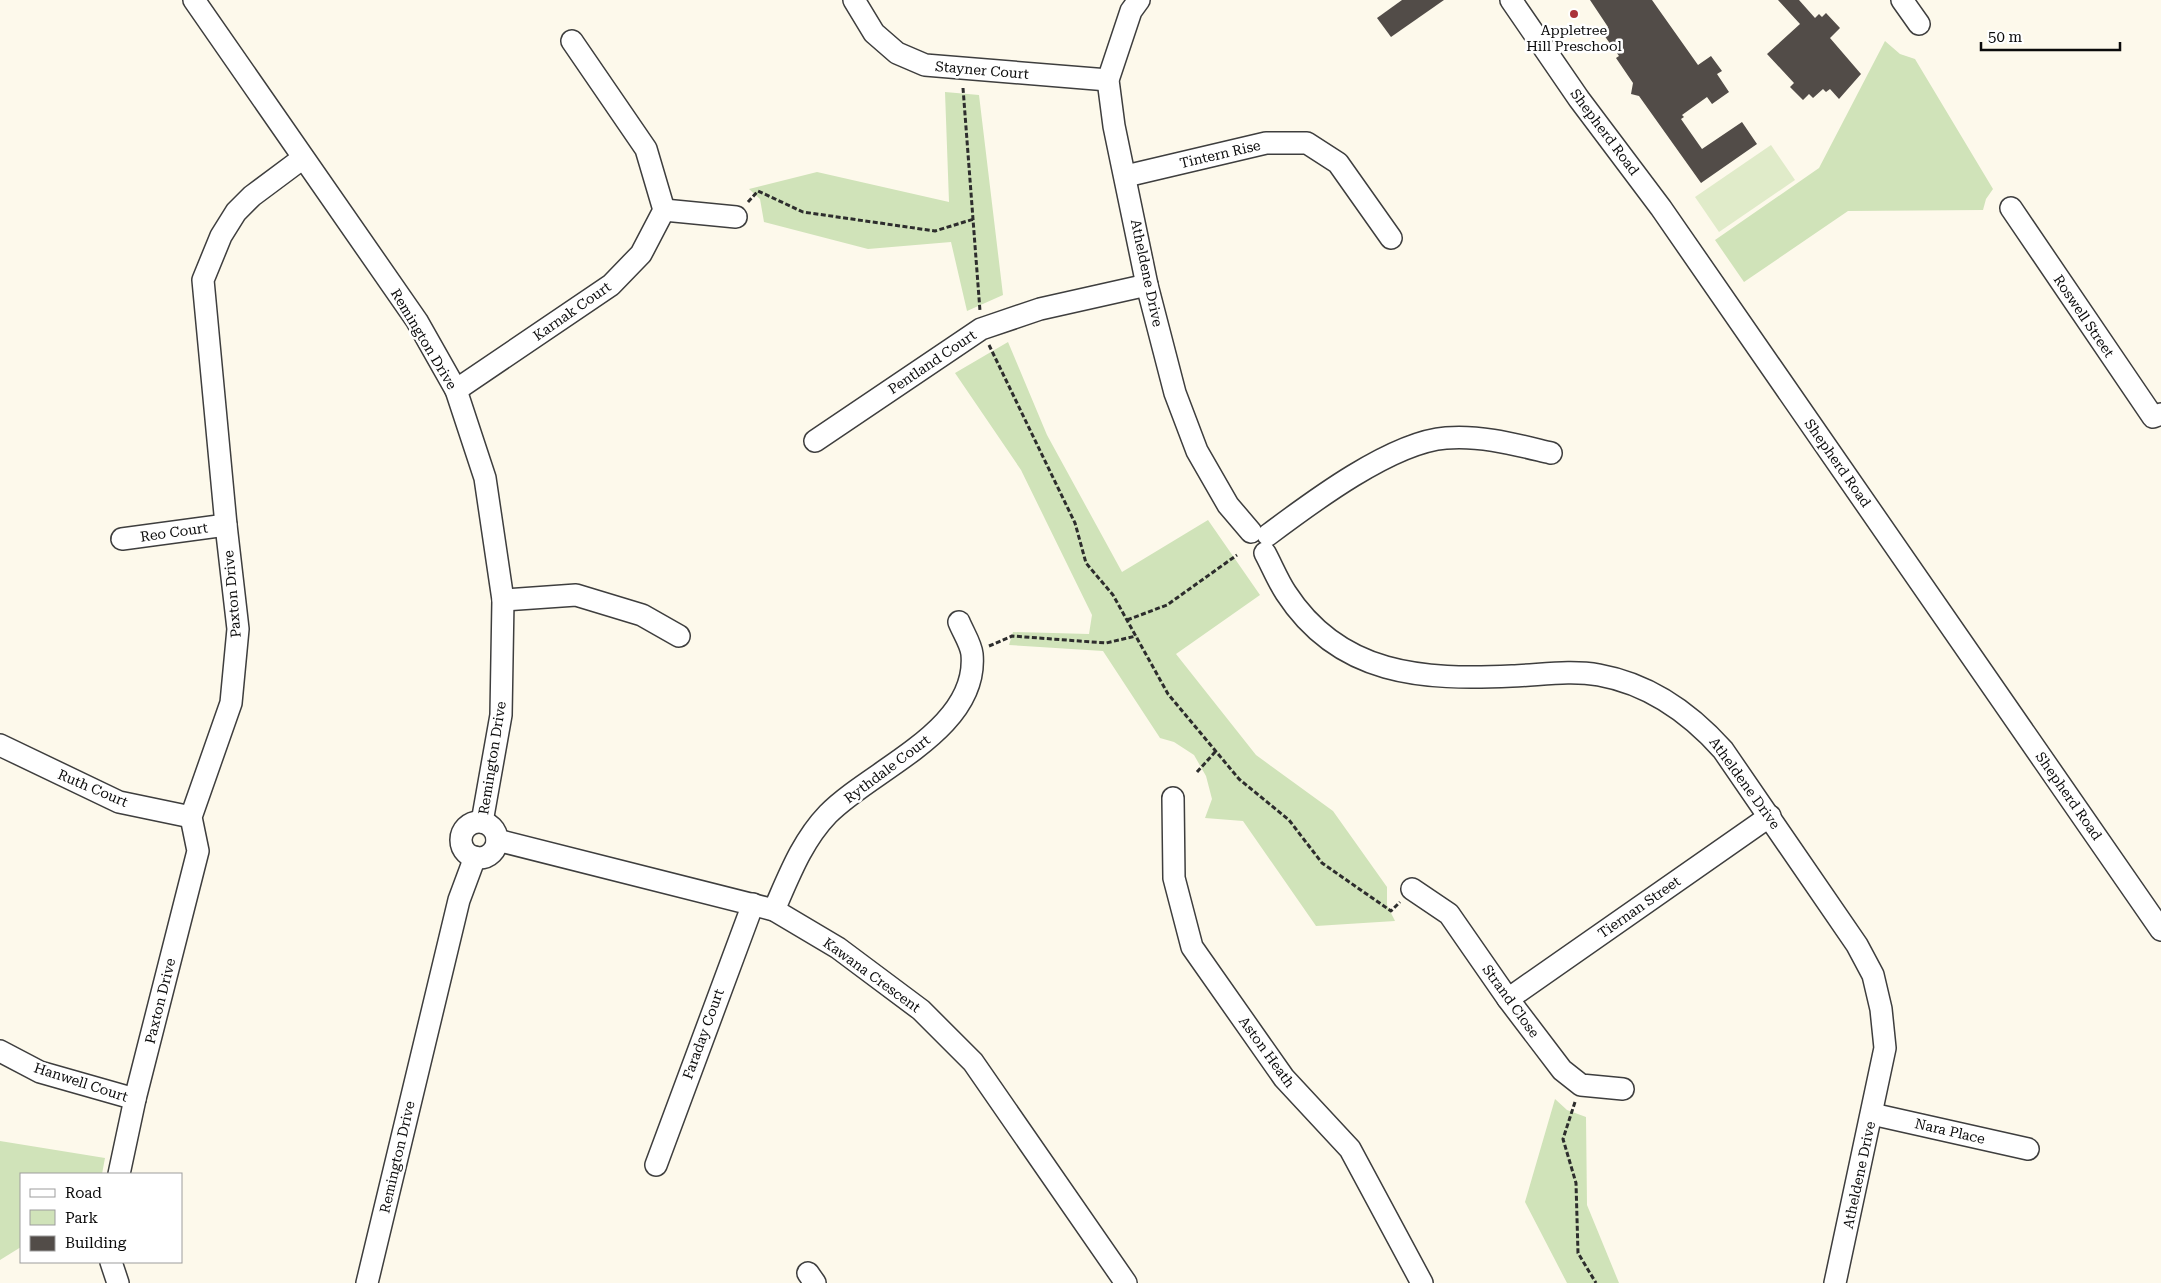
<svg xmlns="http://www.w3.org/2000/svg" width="2161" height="1283" viewBox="0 0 2161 1283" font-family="'Roboto Serif',serif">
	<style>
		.green { fill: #d0e3b9 }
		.pitch { fill: #e0ebc9 }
		.building { fill: #524c48 }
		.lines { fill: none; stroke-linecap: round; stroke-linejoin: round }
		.minor-casing { stroke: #3e3e3e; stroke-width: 24 }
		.path { stroke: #2d2d2d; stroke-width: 3; stroke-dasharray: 5 2.5; stroke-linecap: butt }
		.minor { stroke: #fff; stroke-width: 21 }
		.poi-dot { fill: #aa333c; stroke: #fff; stroke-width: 2 }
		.labels { text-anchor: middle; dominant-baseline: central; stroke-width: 5; stroke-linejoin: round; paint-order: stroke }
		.poi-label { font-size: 14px; fill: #0b0b0b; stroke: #fff }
		.street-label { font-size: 14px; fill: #0b0b0b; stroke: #fff }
	</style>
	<rect width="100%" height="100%" fill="#fdf9eb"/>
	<g class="green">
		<path d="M 1885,41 L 1900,54 L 1915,59 L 1993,189 L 1986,199 L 1983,210 L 1848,211 L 1744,282 L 1715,240 L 1819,168 Z"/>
		<path d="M 945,92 L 979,95 L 1003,295 L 967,311 L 951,242 L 868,249 L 764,222 L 760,199 L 749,189 L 817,172 L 949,202 Z"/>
		<path d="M 1008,342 L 1047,435 L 1122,572 L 1208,520 L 1260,595 L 1176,654 L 1256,755 L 1333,811 L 1387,887 L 1387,905 L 1395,921 L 1316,926 L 1243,821 L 1205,818 L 1212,799 L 1206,776 L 1194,755 L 1174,742 L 1160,738 L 1103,651 L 1009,645 L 1013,632 L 1089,634 L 1092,615 L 1021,470 L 955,373 Z"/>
		<path d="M 1555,1099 L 1567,1110 L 1586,1117 L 1587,1205 L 1619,1283 L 1567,1283 L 1525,1202 Z"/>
		<path d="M 0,1141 L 105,1158 L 102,1174 L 21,1174 L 21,1247 L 0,1260 Z"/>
	</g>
	<path class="pitch" d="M 1771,145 L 1795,180 L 1719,232 L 1695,197 Z"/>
	<g class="building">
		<path d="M 1402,0 L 1444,0 L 1391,37 L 1377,18 Z"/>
		<path d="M 1590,0 L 1652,0 L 1698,65 L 1711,56 L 1722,71 L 1717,74 L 1729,92 L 1712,104 L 1707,97 L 1682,115 L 1684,117 L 1681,119 L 1702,149 L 1742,122 L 1757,144 L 1701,183 L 1639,96 L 1631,94 L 1633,83 L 1616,58 L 1619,56 L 1601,31 L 1608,27 Z"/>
		<path d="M 1778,0 L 1799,0 L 1815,18 L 1819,14 L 1822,17 L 1826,13 L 1840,28 L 1830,38 L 1861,74 L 1839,99 L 1830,89 L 1826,92 L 1823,89 L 1813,98 L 1809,94 L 1803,100 L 1790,87 L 1794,83 L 1767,54 L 1800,24 Z"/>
	</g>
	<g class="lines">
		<g class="minor-casing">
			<g id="minor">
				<path d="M 194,0 L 417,321 L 456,390 L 485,478 L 503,600 L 501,715 L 482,822"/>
				<path d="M 854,0 L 874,33 L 897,53 L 925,65 L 1108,80"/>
				<path d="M 1139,0 L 1131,11 L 1108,80 L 1114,126 L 1147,285 L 1175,393 L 1197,451 L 1228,505 L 1251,532"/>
				<path d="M 1511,0 L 1579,99 L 1661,208 L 2161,930"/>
				<path d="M 1902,0 L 1919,24"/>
				<path d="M 1126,176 L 1266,143 L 1307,143 L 1338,163 L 1391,238"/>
				<path d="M 2011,208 L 2153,417 L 2161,414"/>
				<path d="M 664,210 L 736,217"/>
				<path d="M 456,390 L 611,285 L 641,254 L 664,210 L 646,149 L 572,41"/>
				<path d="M 815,441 L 981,329 L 1040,309 L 1147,285"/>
				<path d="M 1268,535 C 1312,502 1392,442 1446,438 C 1482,435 1517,445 1551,453"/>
				<path d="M 122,539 L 226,525"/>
				<path d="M 1265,553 C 1272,566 1278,581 1286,593 C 1340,676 1423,680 1512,676 C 1541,675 1570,670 1599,675 C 1649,684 1690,713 1723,750 L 1857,945 L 1873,975 L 1881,1009 L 1885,1048 L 1835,1283"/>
				<path d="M 503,600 L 576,595 L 642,615 L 679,636"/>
				<path d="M 0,745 L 119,802 L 191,817"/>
				<path d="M 1173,798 L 1174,878 L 1192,947 L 1284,1078 L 1350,1149 L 1422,1283"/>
				<circle cx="479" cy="840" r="18"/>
				<path d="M 497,840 L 774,910 L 838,948 L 921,1010 L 973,1062 L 1126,1283"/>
				<path d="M 1412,889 L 1449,914 L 1508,999 L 1562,1070 L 1581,1085 L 1623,1089"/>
				<path d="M 774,910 C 789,876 802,841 828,814 C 872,769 979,730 972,654 C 971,644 963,632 959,622"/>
				<path d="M 1508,999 L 1770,816"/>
				<path d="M 0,1051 L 40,1072 L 135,1099"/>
				<path d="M 1872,1114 L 2028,1149"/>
				<path d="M 656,1165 L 753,904"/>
				<path d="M 119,1174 L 135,1099 L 198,851 L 191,817 L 231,703 L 238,629 L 226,525 L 203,280 L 221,236 L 236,212 L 252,196 L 303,158"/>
				<path d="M 111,1262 L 118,1283"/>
				<path d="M 808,1273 L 815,1283"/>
				<path d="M 367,1283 L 459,900 L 475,857"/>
			</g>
		</g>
		<g class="path">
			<path d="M 963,88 L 980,311"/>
			<path d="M 748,202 L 758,191 L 803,212 L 935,231 L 974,219"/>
			<path d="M 989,345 L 1075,523 L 1086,563 L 1113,595 L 1168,694 L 1239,779 L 1289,820 L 1322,863 L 1391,911 L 1400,902"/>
			<path d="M 1127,620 L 1167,605 L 1237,555"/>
			<path d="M 989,646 L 1012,636 L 1106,643 L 1136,636"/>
			<path d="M 1197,772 L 1216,751"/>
			<path d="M 1575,1102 L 1563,1139 L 1576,1183 L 1578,1253 L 1596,1283"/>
		</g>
		<use href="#minor" class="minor"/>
	</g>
	<circle class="poi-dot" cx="1574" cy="14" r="5"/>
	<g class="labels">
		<g class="poi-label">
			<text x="1574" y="30">Appletree<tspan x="1574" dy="16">Hill Preschool</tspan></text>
		</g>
		<g class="street-label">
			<text transform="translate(982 70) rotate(5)">Stayner Court</text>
			<text transform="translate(1605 132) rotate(53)">Shepherd Road</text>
			<text transform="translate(1220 154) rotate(-13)">Tintern Rise</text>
			<text transform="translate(1147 273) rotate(78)">Atheldene Drive</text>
			<text transform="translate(572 311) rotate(-35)">Karnak Court</text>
			<text transform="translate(2084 316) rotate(56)">Roswell Street</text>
			<text transform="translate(424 339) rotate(59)">Remington Drive</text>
			<text transform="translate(932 362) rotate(-34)">Pentland Court</text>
			<text transform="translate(1838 463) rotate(55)">Shepherd Road</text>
			<text transform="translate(174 532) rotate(-8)">Reo Court</text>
			<text transform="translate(232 594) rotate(-95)">Paxton Drive</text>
			<text transform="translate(492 758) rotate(-81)">Remington Drive</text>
			<text transform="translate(887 769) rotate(-37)">Rythdale Court</text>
			<text transform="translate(1745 783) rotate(54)">Atheldene Drive</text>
			<text transform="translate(93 788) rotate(23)">Ruth Court</text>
			<text transform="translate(2069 796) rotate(55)">Shepherd Road</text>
			<text transform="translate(1639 907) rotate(-35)">Tiernan Street</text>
			<text transform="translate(872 975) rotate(36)">Kawana Crescent</text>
			<text transform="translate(160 1001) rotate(-76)">Paxton Drive</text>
			<text transform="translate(1511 1001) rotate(54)">Strand Close</text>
			<text transform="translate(703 1034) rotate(-70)">Faraday Court</text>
			<text transform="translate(1267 1052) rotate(54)">Aston Heath</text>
			<text transform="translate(81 1082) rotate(18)">Hanwell Court</text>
			<text transform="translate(1950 1131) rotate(13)">Nara Place</text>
			<text transform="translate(397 1157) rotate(-77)">Remington Drive</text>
			<text transform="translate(1859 1175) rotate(-78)">Atheldene Drive</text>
		</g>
	</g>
	<rect x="20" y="1173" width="162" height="90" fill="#ffffff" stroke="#9d9d9d"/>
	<rect x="30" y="1189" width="25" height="8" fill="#ffffff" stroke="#9d9d9d"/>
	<text x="65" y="1198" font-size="15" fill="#0b0b0b">Road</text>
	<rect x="30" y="1210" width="25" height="15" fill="#d0e3b9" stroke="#9d9d9d"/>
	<text x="65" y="1223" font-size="15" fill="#0b0b0b">Park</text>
	<rect x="30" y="1236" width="25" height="15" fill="#524c48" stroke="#9d9d9d"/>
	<text x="65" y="1248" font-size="15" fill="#0b0b0b">Building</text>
	<path d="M1981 42v8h139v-8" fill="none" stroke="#0b0b0b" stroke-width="2.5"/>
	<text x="1988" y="42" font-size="15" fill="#0b0b0b" stroke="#ffffff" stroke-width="4" paint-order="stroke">50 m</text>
</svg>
